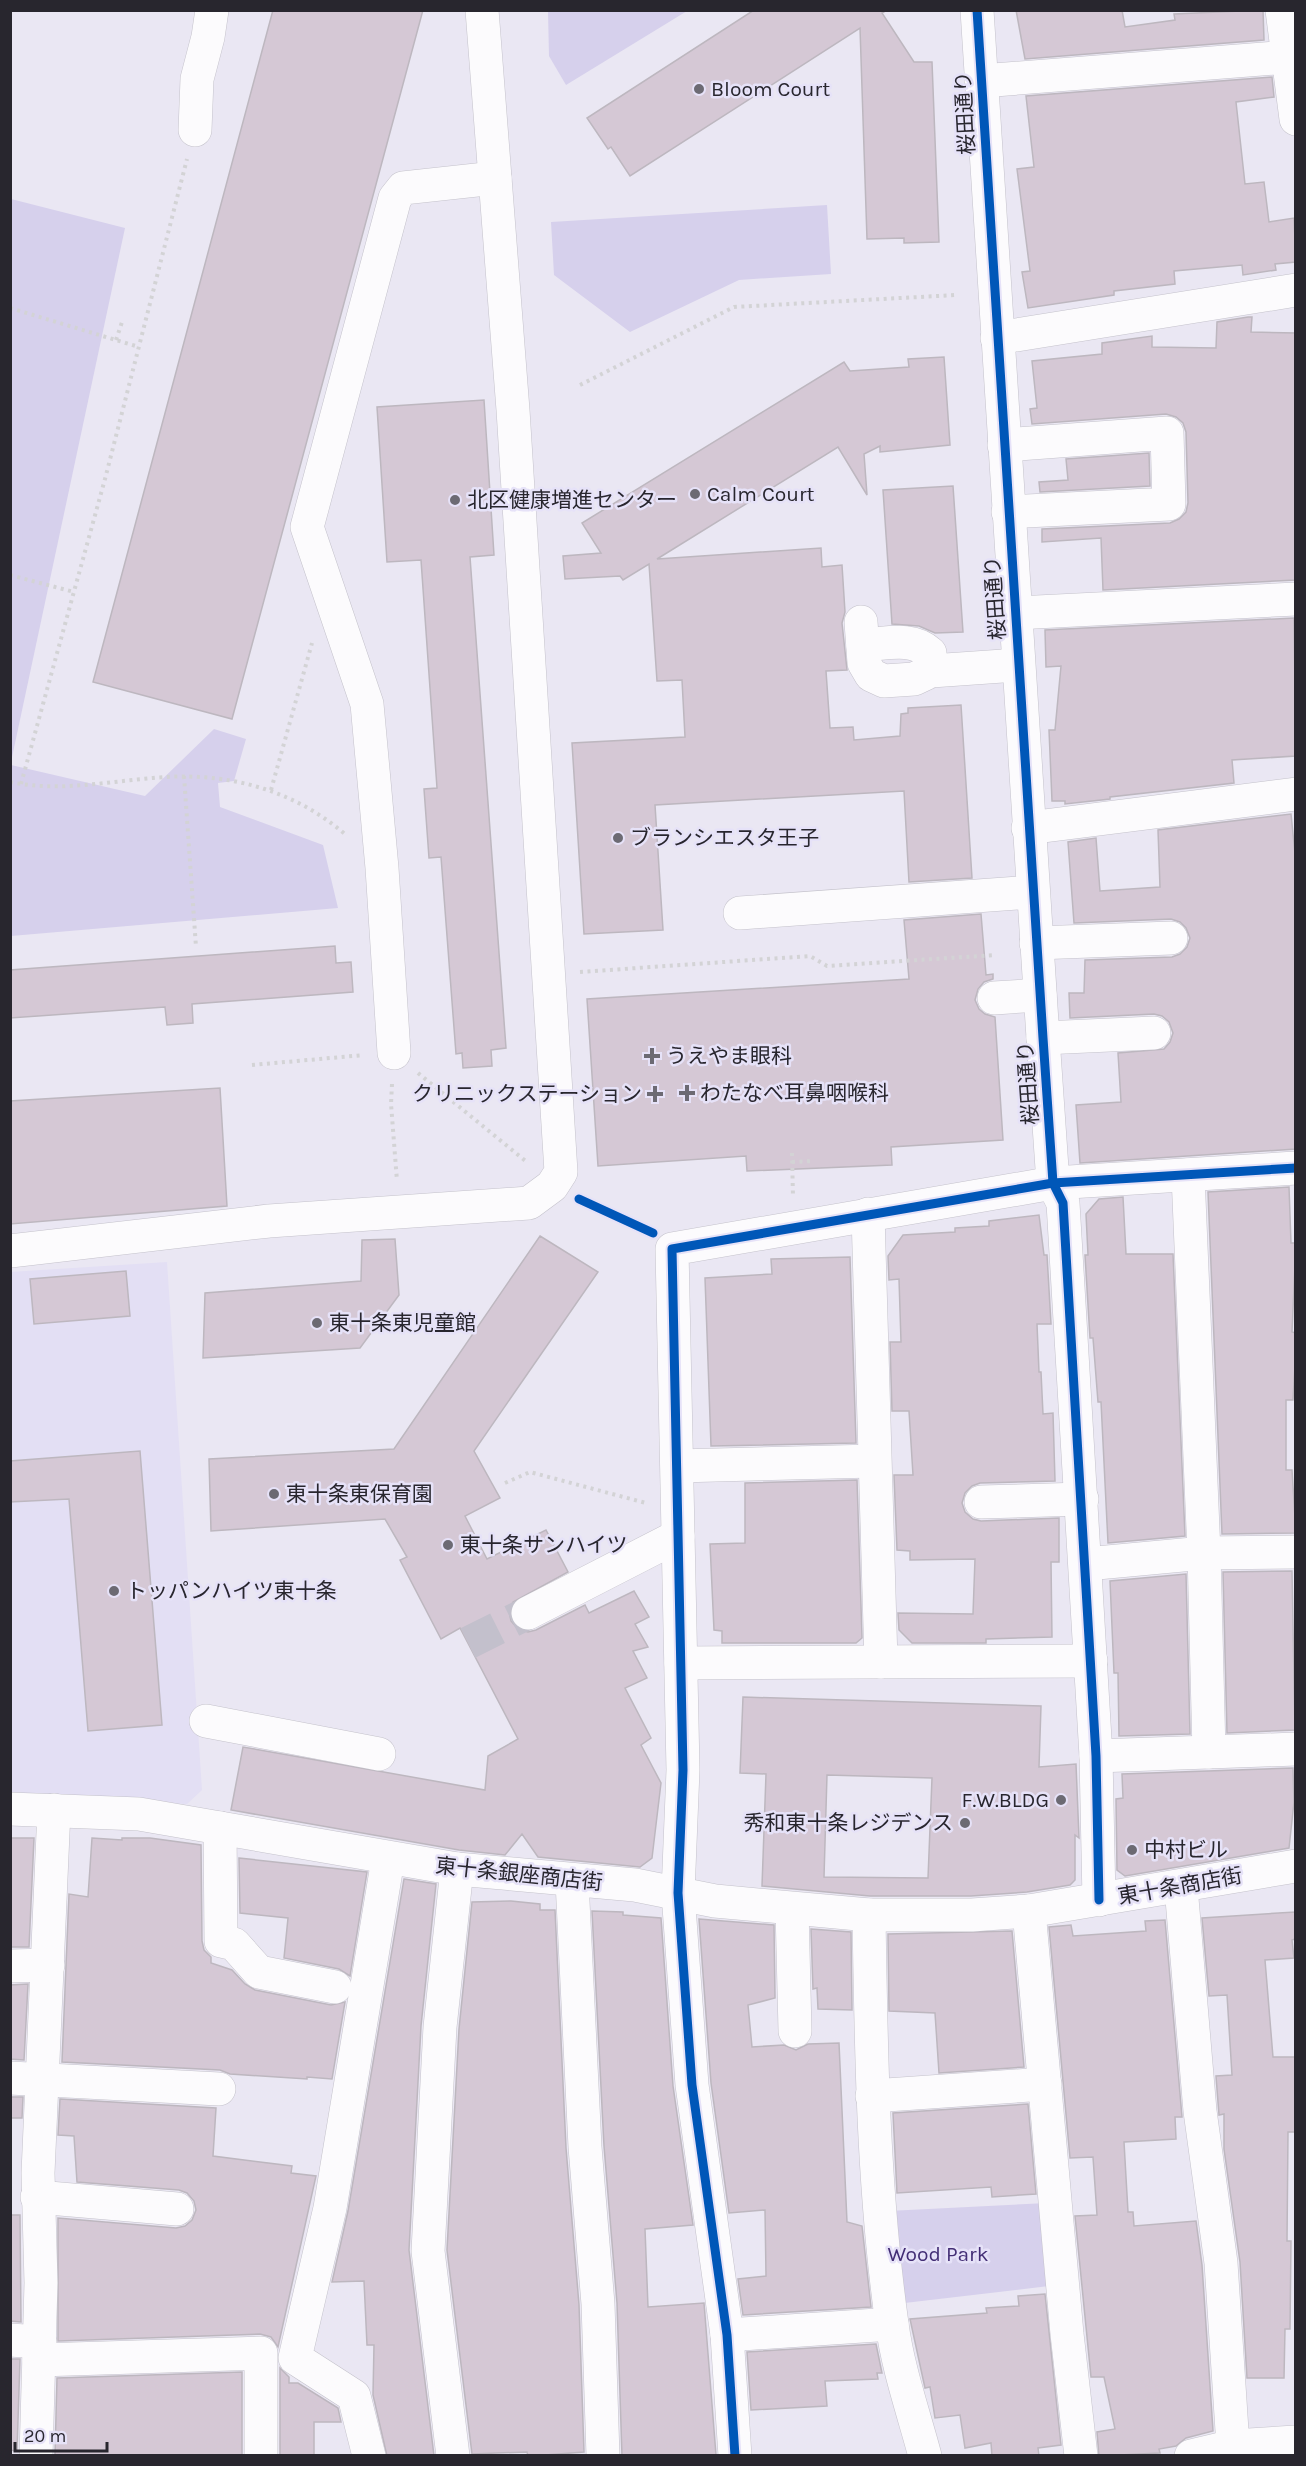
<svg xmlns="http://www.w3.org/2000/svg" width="1306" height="2466" viewBox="0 0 1306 2466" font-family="Karla,'Noto Sans JP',sans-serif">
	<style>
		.built { fill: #e3dff4 }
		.green { fill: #d6d0ec }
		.building { fill: #d5c8d5; stroke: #bdb7bf; stroke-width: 1.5; fill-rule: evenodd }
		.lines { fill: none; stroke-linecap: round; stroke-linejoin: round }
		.minor-tunnel { stroke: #c3c0cc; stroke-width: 33; stroke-dasharray: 33 16; stroke-linecap: butt }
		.minor-casing { stroke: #c4c2cb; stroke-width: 34 }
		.path { stroke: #d3d3d5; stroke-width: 4; stroke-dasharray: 3 4.5; stroke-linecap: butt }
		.minor { stroke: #fcfbfd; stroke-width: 33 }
		.cycleway-casing { stroke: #e6e2f8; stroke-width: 13 }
		.cycleway { stroke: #0057b8; stroke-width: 9 }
		.poi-dot { fill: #6c6a73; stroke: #e6e2f8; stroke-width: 2 }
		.labels { text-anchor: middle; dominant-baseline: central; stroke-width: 5; stroke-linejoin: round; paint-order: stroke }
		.poi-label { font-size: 21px; fill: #28262e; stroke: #e6e2f8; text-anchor: start }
		.street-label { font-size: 21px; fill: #28262e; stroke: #e6e2f8 }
		.park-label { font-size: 21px; fill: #432e75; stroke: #e6e2f8 }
	</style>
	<rect width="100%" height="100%" fill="#eae7f3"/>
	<path class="built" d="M 167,1262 L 202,1790 L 187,1804 L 11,1799 L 10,1272 Z"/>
	<g class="green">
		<path d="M 548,11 L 548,10 L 687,11 L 566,85 L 549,56 Z"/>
		<path d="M 11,199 L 125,228 L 11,762 L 10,199 Z"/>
		<path d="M 827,205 L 831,274 L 739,280 L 630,332 L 554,275 L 551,222 Z"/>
		<path d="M 214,729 L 246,739 L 234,781 L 218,783 L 220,807 L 323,845 L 338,908 L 11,936 L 11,765 L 145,796 Z"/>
		<path d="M 1047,2203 L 1049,2286 L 896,2304 L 888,2211 Z"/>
	</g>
	<g class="building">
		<path d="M 273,10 L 423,10 L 232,719 L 93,682 Z"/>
		<path d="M 754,10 L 887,10 L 882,13 L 914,62 L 932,62 L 939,242 L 904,243 L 904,238 L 867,239 L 860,28 L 630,176 L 611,147 L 608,149 L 587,118 Z"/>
		<path d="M 1016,10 L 1122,10 L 1125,27 L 1175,20 L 1174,14 L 1263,10 L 1264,40 L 1025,59 Z"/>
		<path d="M 1272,77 L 1274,97 L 1236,102 L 1245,184 L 1264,182 L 1269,222 L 1294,218 L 1296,262 L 1275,264 L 1276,270 L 1243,275 L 1242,265 L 1174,271 L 1175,284 L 1114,291 L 1114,295 L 1028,308 L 1022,272 L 1030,271 L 1017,169 L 1034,167 L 1026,96 Z"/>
		<path d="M 1248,317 L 1252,317 L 1251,332 L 1296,333 L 1296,580 L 1103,590 L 1101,538 L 1042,542 L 1042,529 L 1170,523 L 1179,519 L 1186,512 L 1188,503 L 1186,432 L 1183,423 L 1176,417 L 1166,414 L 1032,424 L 1030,409 L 1037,408 L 1032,361 L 1102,354 L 1102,343 L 1152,336 L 1152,347 L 1216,348 L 1217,322 Z"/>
		<path d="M 944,357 L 950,445 L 880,452 L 880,446 L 864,454 L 867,495 L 838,447 L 657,559 L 821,548 L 822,567 L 842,565 L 845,612 L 842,623 L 847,670 L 826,671 L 830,728 L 853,727 L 854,740 L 900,736 L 901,714 L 908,713 L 908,708 L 961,705 L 972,878 L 909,882 L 904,791 L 655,805 L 663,930 L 584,934 L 572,743 L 685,737 L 682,680 L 657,681 L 649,564 L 623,580 L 620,576 L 565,579 L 563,556 L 601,553 L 582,523 L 844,362 L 850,371 L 909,367 L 908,359 Z"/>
		<path d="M 484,400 L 494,555 L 470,557 L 506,1048 L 491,1050 L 492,1066 L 463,1068 L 462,1053 L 456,1054 L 441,857 L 429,858 L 424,789 L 437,788 L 421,560 L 387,562 L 377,407 Z"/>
		<path d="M 1149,453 L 1150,486 L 1040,492 L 1039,482 L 1068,480 L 1066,459 Z"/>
		<path d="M 953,486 L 963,632 L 935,633 L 919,626 L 892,624 L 883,490 Z"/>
		<path d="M 1294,618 L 1296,756 L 1232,760 L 1234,783 L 1110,797 L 1110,799 L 1065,804 L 1065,801 L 1052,801 L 1049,730 L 1055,730 L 1061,666 L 1046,667 L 1045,630 Z"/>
		<path d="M 1291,814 L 1296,863 L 1296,1149 L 1080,1163 L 1076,1105 L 1121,1102 L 1118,1053 L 1164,1049 L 1170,1042 L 1173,1033 L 1169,1022 L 1162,1016 L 1154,1014 L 1070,1018 L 1069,993 L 1084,993 L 1085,960 L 1172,957 L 1180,954 L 1187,947 L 1190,938 L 1186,928 L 1180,922 L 1171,919 L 1074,923 L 1068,842 L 1096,838 L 1100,891 L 1160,887 L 1158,830 Z"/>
		<path d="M 981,914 L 986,975 L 993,974 L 993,979 L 984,982 L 978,989 L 975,1000 L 979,1009 L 985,1014 L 995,1017 L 1003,1140 L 891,1147 L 892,1165 L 747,1171 L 746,1156 L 598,1166 L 587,999 L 909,979 L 904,920 Z"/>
		<path d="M 335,946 L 336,963 L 351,962 L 353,992 L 192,1004 L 193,1023 L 167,1025 L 165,1007 L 10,1018 L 10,970 Z"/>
		<path d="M 220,1088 L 227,1206 L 10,1224 L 10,1101 Z"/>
		<path d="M 1289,1187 L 1291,1243 L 1296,1243 L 1292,1332 L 1296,1333 L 1296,1348 L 1293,1400 L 1286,1400 L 1286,1470 L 1292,1470 L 1296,1533 L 1222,1534 L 1208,1192 Z"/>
		<path d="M 1123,1197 L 1126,1254 L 1173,1254 L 1185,1536 L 1108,1543 L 1101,1402 L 1098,1402 L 1093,1338 L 1090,1338 L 1085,1255 L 1088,1255 L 1086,1214 L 1099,1199 Z"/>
		<path d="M 1039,1215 L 1044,1255 L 1047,1255 L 1051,1324 L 1037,1324 L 1039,1372 L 1041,1372 L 1043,1414 L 1053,1413 L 1055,1481 L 980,1483 L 972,1486 L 965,1493 L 962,1503 L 965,1512 L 973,1519 L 981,1521 L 1059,1518 L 1059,1562 L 1051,1562 L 1052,1637 L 986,1639 L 986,1643 L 912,1643 L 899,1630 L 898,1613 L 973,1614 L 975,1559 L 910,1560 L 910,1551 L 897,1550 L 894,1475 L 913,1475 L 909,1411 L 892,1411 L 890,1342 L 901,1342 L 899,1279 L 889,1280 L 888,1256 L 903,1235 L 955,1232 L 955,1228 L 989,1226 L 989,1221 Z"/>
		<path d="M 540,1236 L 598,1272 L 474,1451 L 500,1498 L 465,1516 L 487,1559 L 546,1530 L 568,1572 L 513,1602 L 509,1611 L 511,1621 L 518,1629 L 528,1632 L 536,1630 L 585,1605 L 589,1613 L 634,1591 L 649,1617 L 635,1624 L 648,1647 L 633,1651 L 647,1678 L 625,1688 L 651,1738 L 641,1745 L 661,1783 L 652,1858 L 640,1867 L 538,1857 L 522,1834 L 505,1855 L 459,1850 L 231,1810 L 243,1747 L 485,1790 L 488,1756 L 518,1739 L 460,1628 L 441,1639 L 400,1560 L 407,1557 L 385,1519 L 211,1531 L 209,1459 L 394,1449 Z"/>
		<path d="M 395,1239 L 399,1295 L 360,1348 L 203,1358 L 205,1293 L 361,1281 L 362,1240 Z"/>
		<path d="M 850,1257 L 856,1443 L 711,1446 L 705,1278 L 772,1274 L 771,1259 Z"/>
		<path d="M 126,1271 L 130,1316 L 34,1324 L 30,1279 Z"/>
		<path d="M 140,1451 L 162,1725 L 88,1731 L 69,1499 L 10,1502 L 10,1461 Z"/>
		<path d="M 857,1480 L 862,1638 L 856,1643 L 722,1643 L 722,1631 L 714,1630 L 710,1544 L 745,1543 L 745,1483 Z"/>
		<path d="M 1292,1571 L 1295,1730 L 1227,1733 L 1223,1572 Z"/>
		<path d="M 1186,1574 L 1190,1734 L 1119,1736 L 1118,1673 L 1114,1673 L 1110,1581 Z"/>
		<path d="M 743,1697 L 1041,1706 L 1039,1767 L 1076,1764 L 1079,1838 L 1075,1835 L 1075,1880 L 1070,1885 L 1027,1892 L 971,1896 L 870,1896 L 762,1886 L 766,1774 L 740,1773 ZM 827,1775 L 932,1778 L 928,1878 L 824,1877 Z"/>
		<path d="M 1293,1768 L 1294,1802 L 1289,1848 L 1125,1876 L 1117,1870 L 1116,1799 L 1123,1798 L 1122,1774 Z"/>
		<path d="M 10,1838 L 34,1838 L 29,1947 L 10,1947 Z"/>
		<path d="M 92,1838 L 122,1840 L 122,1838 L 150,1838 L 201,1845 L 202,1941 L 204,1950 L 211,1957 L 211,1963 L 232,1970 L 245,1984 L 255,1990 L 331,2005 L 345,2002 L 332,2079 L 307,2077 L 307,2079 L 230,2074 L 220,2070 L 62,2062 L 69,1894 L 88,1897 Z"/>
		<path d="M 239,1858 L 367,1872 L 350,1976 L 339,1969 L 284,1958 L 288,1918 L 240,1913 Z"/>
		<path d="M 404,1879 L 436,1884 L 421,2026 L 409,2250 L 434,2456 L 387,2456 L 373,2395 L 374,2345 L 367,2345 L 364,2281 L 332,2282 L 348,2211 Z"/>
		<path d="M 511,1901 L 540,1904 L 540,1910 L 555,1910 L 566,2148 L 579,2305 L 584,2452 L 532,2456 L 528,2456 L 527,2452 L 472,2454 L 447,2250 L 459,2029 L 472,1902 Z"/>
		<path d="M 592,1911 L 623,1912 L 623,1915 L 661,1918 L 673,2086 L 693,2225 L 645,2229 L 648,2307 L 704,2303 L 716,2455 L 622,2456 L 617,2303 L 604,2146 Z"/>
		<path d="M 1295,1912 L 1295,1939 L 1292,1940 L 1294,1958 L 1265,1960 L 1273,2057 L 1295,2057 L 1295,2132 L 1288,2132 L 1287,2241 L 1291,2241 L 1290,2329 L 1285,2329 L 1284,2378 L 1247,2378 L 1240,2262 L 1224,2149 L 1224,2114 L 1219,2115 L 1216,2076 L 1232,2075 L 1227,1995 L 1209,1996 L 1202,1918 Z"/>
		<path d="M 699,1919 L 774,1925 L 775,1998 L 748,2005 L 752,2047 L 784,2045 L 796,2050 L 808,2044 L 839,2043 L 847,2222 L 862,2226 L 871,2307 L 743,2315 L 738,2279 L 766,2276 L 765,2210 L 729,2213 L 711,2083 Z"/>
		<path d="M 1165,1920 L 1182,2117 L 1175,2117 L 1176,2139 L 1124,2142 L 1128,2212 L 1133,2212 L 1134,2226 L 1196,2221 L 1202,2265 L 1213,2431 L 1186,2438 L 1176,2446 L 1159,2449 L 1160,2453 L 1099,2456 L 1097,2432 L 1115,2429 L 1104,2377 L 1091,2377 L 1075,2216 L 1097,2215 L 1093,2157 L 1070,2158 L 1049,1927 L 1071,1925 L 1073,1936 L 1146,1931 L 1145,1921 Z"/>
		<path d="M 811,1929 L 851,1932 L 852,2010 L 818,2009 L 817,1988 L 813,1989 Z"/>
		<path d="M 1012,1931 L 1024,2067 L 939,2073 L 935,2013 L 889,2011 L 888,1934 Z"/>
		<path d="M 28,1984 L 24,2060 L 10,2059 L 10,1985 Z"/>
		<path d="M 10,2097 L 23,2097 L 22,2118 L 10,2118 Z"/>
		<path d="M 60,2099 L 216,2108 L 213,2156 L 292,2166 L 291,2173 L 316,2176 L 278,2347 L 271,2337 L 260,2334 L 58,2341 L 58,2218 L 176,2228 L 185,2226 L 192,2220 L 196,2210 L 194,2201 L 187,2193 L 179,2190 L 77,2182 L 74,2136 L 58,2135 Z"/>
		<path d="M 1028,2104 L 1036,2194 L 992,2197 L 991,2187 L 897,2193 L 893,2113 Z"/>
		<path d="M 10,2215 L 20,2215 L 21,2322 L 10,2321 Z"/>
		<path d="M 1045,2294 L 1061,2445 L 1038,2448 L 1039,2456 L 992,2456 L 991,2443 L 965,2448 L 960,2415 L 935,2418 L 930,2387 L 925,2388 L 910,2319 L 987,2313 L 986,2308 L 1019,2306 L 1018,2296 Z"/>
		<path d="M 876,2344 L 882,2373 L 877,2373 L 878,2379 L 825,2381 L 827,2406 L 751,2410 L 747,2352 Z"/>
		<path d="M 10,2359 L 20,2359 L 17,2451 L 10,2450 Z"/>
		<path d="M 280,2368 L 289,2377 L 289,2383 L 298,2383 L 338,2408 L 341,2422 L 314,2422 L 314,2456 L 280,2456 Z"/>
		<path d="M 242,2372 L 242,2456 L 55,2455 L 57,2378 Z"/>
	</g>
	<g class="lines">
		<path class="minor-tunnel" d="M 468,1643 L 528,1613"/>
		<g class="minor-casing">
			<g id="minor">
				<path d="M 977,10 L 1043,1038 L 1053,1183 L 1063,1203 L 1096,1756 L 1099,1900"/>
				<path d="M 1282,10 L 1296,119"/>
				<path d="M 981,81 L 1288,57"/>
				<path d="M 195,130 L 197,79 L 208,37 L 212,10"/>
				<path d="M 997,338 L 1296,290"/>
				<path d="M 1004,445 L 1167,433 L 1169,504 L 1008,512"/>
				<path d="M 1015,613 L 1296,599"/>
				<path d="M 861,622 L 864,663 L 871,675 L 884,681 L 914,679 L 931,671 L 1018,665"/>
				<path d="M 863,645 C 886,644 912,636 930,653 L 931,671"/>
				<path d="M 1028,828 L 1296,794"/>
				<path d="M 740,913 L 1032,892"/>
				<path d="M 1036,943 L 1171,938"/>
				<path d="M 994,998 L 1040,995"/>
				<path d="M 1043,1038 L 1154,1033"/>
				<path d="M 394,1053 L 382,868 L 367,704 L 307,527 L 395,198 L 403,188 L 495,178"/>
				<path d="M 1188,1175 L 1204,1553 L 1209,1752"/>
				<path d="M 868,1214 L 881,1662"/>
				<path d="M 10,1251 L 269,1221 L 529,1203 L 552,1186 L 561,1172 L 513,410 L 482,10"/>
				<path d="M 678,1466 L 874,1461"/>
				<path d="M 981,1502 L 1082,1499"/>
				<path d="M 1086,1564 L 1204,1553 L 1296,1552"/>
				<path d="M 528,1613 L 678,1536"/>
				<path d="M 681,1663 L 1091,1661"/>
				<path d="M 206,1721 L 379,1754"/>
				<path d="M 1096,1756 L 1296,1749"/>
				<path d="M 10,1809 L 139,1814 L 457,1869 L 635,1885 L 715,1901 L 869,1915 L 972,1915 L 1029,1911 L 1296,1866"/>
				<path d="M 220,1828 L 221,1941 L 234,1944 L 259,1972 L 335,1987"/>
				<path d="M 572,1881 L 585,2147 L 598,2304 L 603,2456"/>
				<path d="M 1181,1887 L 1200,2111 L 1221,2263 L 1233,2446"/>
				<path d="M 792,1909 L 795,2031"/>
				<path d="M 1029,1911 L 1067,2334 L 1081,2456"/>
				<path d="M 869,1915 C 871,2051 873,2188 892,2324 C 898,2369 913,2411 925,2456"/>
				<path d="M 10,1966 L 48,1965"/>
				<path d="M 10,2078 L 219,2089"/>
				<path d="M 872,2096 L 1045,2084"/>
				<path d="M 37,2197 L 177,2209"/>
				<path d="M 727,2335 L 892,2324"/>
				<path d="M 10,2340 L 40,2342"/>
				<path d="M 39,2360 L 261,2353 L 261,2456"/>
				<path d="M 36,2456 L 41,2283 L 38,2173 L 54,1810"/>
				<path d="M 369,2456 L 354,2396 L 295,2358 L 330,2208 L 388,1859"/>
				<path d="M 453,2456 L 428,2251 L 440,2027 L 457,1869"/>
				<path d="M 735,2456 L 727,2335 L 692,2085 L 678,1893 L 683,1770 L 672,1249 L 1053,1183 L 1296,1168"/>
				<path d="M 1191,2456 L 1233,2446 L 1296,2442"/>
			</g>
		</g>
		<g class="path">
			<path d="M 10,308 L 139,347"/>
			<path d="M 116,340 L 123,319"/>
			<path d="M 580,385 L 734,307 L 956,295"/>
			<path d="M 10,575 L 74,592"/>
			<path d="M 184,776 L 196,947"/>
			<path d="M 10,782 C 58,792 105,782 153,778 C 223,771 292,788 346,835"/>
			<path d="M 21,784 L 105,479 L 187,159"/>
			<path d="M 271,790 L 312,643"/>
			<path d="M 580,972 L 810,956 L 827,966 L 995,955"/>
			<path d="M 252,1065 L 364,1055"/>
			<path d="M 418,1073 L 528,1163"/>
			<path d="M 392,1084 L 391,1104 L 397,1181"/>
			<path d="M 792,1153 L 793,1197"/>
			<path d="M 792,1162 L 813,1161"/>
			<path d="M 580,1199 L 647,1229"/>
			<path d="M 505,1483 L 530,1472 L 646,1503"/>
		</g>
		<use href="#minor" class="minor"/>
		<g class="cycleway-casing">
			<g id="cycleway">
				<path d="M 977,10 L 1043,1038 L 1053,1183 L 1063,1203 L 1096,1756 L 1099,1900"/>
				<path d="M 579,1199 L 653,1233"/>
				<path d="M 735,2456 L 727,2335 L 692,2085 L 678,1893 L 683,1770 L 672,1249 L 1053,1183 L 1296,1168"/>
			</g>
		</g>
		<use href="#cycleway" class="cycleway"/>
	</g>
	<g class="poi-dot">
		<circle cx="699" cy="89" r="6"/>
		<circle cx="695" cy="494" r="6"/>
		<circle cx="455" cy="500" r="6"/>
		<circle cx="618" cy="838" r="6"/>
		<path d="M649 1047h6v6h6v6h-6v6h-6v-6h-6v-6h6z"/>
		<path d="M684 1084h6v6h6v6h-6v6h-6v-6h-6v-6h6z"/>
		<path d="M652 1085h6v6h6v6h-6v6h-6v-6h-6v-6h6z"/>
		<circle cx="317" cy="1323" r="6"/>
		<circle cx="274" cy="1494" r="6"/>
		<circle cx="448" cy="1545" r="6"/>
		<circle cx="114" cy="1591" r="6"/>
		<circle cx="1061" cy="1800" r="6"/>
		<circle cx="965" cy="1823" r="6"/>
		<circle cx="1132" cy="1850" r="6"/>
	</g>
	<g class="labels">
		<g class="poi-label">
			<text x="711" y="89">Bloom Court</text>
			<text x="707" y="494">Calm Court</text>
			<text x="467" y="500">北区健康増進センター</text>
			<text x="630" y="838">ブランシエスタ王子</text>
			<text x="666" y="1056">うえやま眼科</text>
			<text x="700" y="1093">わたなべ耳鼻咽喉科</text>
			<text x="642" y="1094" text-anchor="end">クリニックステーション</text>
			<text x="329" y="1323">東十条東児童館</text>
			<text x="286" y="1494">東十条東保育園</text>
			<text x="460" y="1545">東十条サンハイツ</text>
			<text x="126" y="1591">トッパンハイツ東十条</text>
			<text x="1049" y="1800" text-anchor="end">F.W.BLDG</text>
			<text x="953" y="1823" text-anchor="end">秀和東十条レジデンス</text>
			<text x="1144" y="1850">中村ビル</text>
		</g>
		<g class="street-label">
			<text transform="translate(965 113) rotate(-93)">桜田通り</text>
			<text transform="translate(995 598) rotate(-94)">桜田通り</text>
			<text transform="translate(1028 1083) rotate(-94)">桜田通り</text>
			<text transform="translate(519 1874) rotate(6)">東十条銀座商店街</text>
			<text transform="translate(1180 1886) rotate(-10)">東十条商店街</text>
		</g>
		<g class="park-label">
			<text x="938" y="2254">Wood Park</text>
		</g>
	</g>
	<rect width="1306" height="2466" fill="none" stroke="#28262e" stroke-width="24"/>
	<path d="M15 2442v9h92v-9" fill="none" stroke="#28262e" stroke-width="3"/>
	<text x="24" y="2442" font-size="18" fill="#28262e" stroke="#e6e2f8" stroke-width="4.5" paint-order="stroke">20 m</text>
</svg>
